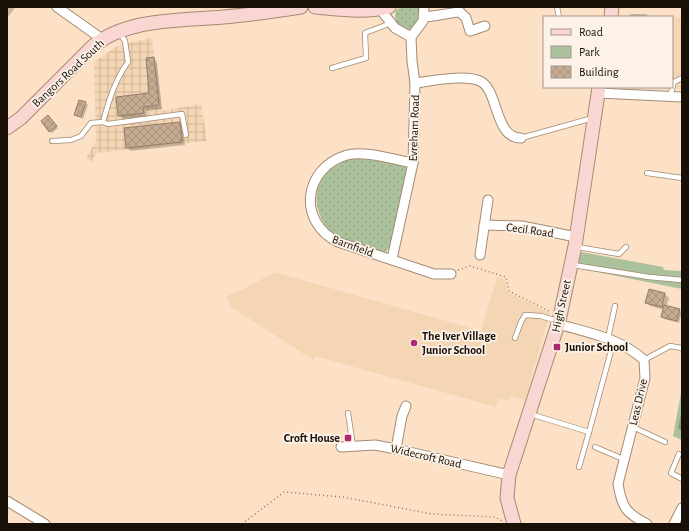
<svg xmlns="http://www.w3.org/2000/svg" width="689" height="531" viewBox="0 0 689 531" font-family="'Alegreya Sans',sans-serif">
	<style>
		.built { fill: #f4d5b4 }
		.industrial { fill: url(#industrial-grid) }
		.grass { fill: url(#grass-dots) }
		.green { fill: #aac19b }
		.shadow { fill: #0003 }
		.building { fill: url(#building-cross-hatch); stroke: #957d65 }
		.lines { fill: none; stroke-linecap: round; stroke-linejoin: round }
		.lane-casing { stroke: #a38b72; stroke-width: 6 }
		.street-casing { stroke: #a38b72; stroke-width: 11 }
		.secondary-casing { stroke: #a38b72; stroke-width: 15 }
		.path { stroke: #8d7b69; stroke-width: 1.5; stroke-dasharray: 1 3; stroke-linecap: butt }
		.lane { stroke: #fff; stroke-width: 4.5 }
		.street { stroke: #fff; stroke-width: 9 }
		.secondary { stroke: #fad6d3; stroke-width: 13 }
		.poi-dot { fill: #af286d; stroke: #fcf2e7; stroke-width: 1.5 }
		.labels { text-anchor: middle; dominant-baseline: central; stroke-width: 3.5; stroke-linejoin: round; paint-order: stroke }
		.street-label { font-size: 12px; fill: #180f06; stroke: #fcf2e7 }
		.poi-label { font-size: 12px; font-weight: bold; fill: #180f06; stroke: #fcf2e7; text-anchor: start }
	</style>
	<defs>
		<pattern id="industrial-grid" width="8" height="8" patternUnits="userSpaceOnUse"><rect width="8" height="8" fill="#f4d5b4"/><path d="M0 4h8M4 0v8" fill="none" stroke="#d0b699"/></pattern>
		<pattern id="grass-dots" width="8" height="8" patternUnits="userSpaceOnUse"><rect width="8" height="8" fill="#aac19b"/><path d="M2 2h.1M6 6h.1" fill="none" stroke="#92a584" stroke-width="1.8" stroke-linecap="round"/></pattern>
		<pattern id="building-cross-hatch" width="8" height="8" patternUnits="userSpaceOnUse"><rect width="8" height="8" fill="#c4ab91"/><path d="M0 0l8 8M0 8l8-8" fill="none" stroke="#a8927c"/></pattern>
	</defs>
	<rect width="100%" height="100%" fill="#fce1c6"/>
	<g class="built">
		<path d="M 659,15 L 682,18 L 682,89 L 636,87 L 672,87 L 672,17 L 653,17 Z"/>
		<path d="M 274,272 L 481,331 L 497,277 L 505,279 L 507,292 L 550,313 L 530,381 L 526,400 L 510,396 L 508,400 L 499,398 L 496,407 L 315,356 L 313,360 L 230,306 L 227,297 L 229,295 L 252,285 Z"/>
	</g>
	<path class="industrial" d="M 152,38 L 162,111 L 201,104 L 207,141 L 97,153 L 91,162 L 86,158 L 96,141 L 94,62 L 119,45 Z"/>
	<g class="grass">
		<path d="M 402,7 L 423,7 L 423,18 L 411,31 C 398,31 393,20 396,10 Z"/>
		<path d="M 352,158 L 403,164 L 406,166 L 407,174 L 389,248 L 384,253 C 368,248 350,245 337,236 C 319,224 310,199 322,179 C 329,168 341,163 352,158 Z"/>
	</g>
	<g class="green">
		<path d="M 581,252 L 663,267 L 664,270 L 682,271 L 682,289 L 577,268 Z"/>
		<path d="M 682,388 L 682,440 L 673,436 Z"/>
	</g>
	<g class="shadow">
		<path d="M 7,7 L 15,8 L 7,18 Z"/>
		<path d="M 630,14 L 646,14 L 649,17 L 630,17 Z"/>
		<path d="M 153,58 L 157,62 L 162,109 L 146,111 L 147,117 L 123,119 L 119,115 L 150,94 Z"/>
		<path d="M 649,87 L 669,87 L 669,88 Z"/>
		<path d="M 85,103 L 88,105 L 83,119 L 75,115 Z"/>
		<path d="M 50,118 L 58,128 L 52,133 L 50,131 Z"/>
		<path d="M 179,123 L 183,127 L 185,145 L 131,151 L 127,148 Z"/>
		<path d="M 665,294 L 669,298 L 666,307 L 682,312 L 679,323 L 664,319 L 662,317 L 664,310 L 650,306 L 646,303 Z"/>
		<path d="M 682,410 L 682,431 L 678,428 Z"/>
	</g>
	<g class="building">
		<path d="M 154,57 L 159,105 L 143,107 L 144,113 L 118,116 L 116,97 L 149,93 L 146,58 Z"/>
		<path d="M 79,100 L 86,102 L 81,117 L 74,115 Z"/>
		<path d="M 48,115 L 57,126 L 49,132 L 41,121 Z"/>
		<path d="M 180,122 L 182,142 L 126,148 L 124,128 Z"/>
		<path d="M 649,289 L 665,293 L 662,307 L 645,303 Z"/>
		<path d="M 664,305 L 680,309 L 677,321 L 661,317 Z"/>
	</g>
	<g class="lines">
		<g class="lane-casing">
			<g id="lane">
				<path d="M 557,7 L 559,17"/>
				<path d="M 332,68 L 366,58 L 365,33 L 391,23"/>
				<path d="M 670,97 L 674,82 L 682,78"/>
				<path d="M 103,122 L 108,124 L 182,114 L 186,135"/>
				<path d="M 521,138 L 593,118"/>
				<path d="M 52,141 L 71,140 L 81,136 L 91,123 L 103,122 C 109,100 115,80 128,62 L 125,41 L 119,32"/>
				<path d="M 647,173 L 682,178"/>
				<path d="M 577,247 L 619,254 L 626,247"/>
				<path d="M 573,265 L 649,277 L 682,280"/>
				<path d="M 515,338 L 521,322 L 525,315 L 541,316 L 557,321"/>
				<path d="M 608,338 L 615,306"/>
				<path d="M 644,360 L 670,346 L 682,348"/>
				<path d="M 348,413 L 353,446"/>
				<path d="M 530,414 L 589,432 L 614,340"/>
				<path d="M 633,427 L 665,442"/>
				<path d="M 595,447 L 623,459"/>
				<path d="M 679,454 L 671,473 L 682,479"/>
				<path d="M 579,467 L 589,432"/>
			</g>
		</g>
		<g class="street-casing">
			<g id="street">
				<path d="M 57,7 L 102,39"/>
				<path d="M 380,9 L 395,28 L 411,37 L 412,61 L 415,83 L 413,163 L 392,259"/>
				<path d="M 424,17 C 436,16 448,13 460,12 L 466,18 L 470,31 L 485,26"/>
				<path d="M 411,37 L 423,21 L 424,7"/>
				<path d="M 415,83 C 432,81 465,74 480,81 C 499,90 494,138 521,138"/>
				<path d="M 598,93 L 682,97"/>
				<path d="M 413,163 C 395,160 364,150 347,155 C 303,168 297,222 338,242 L 434,274 L 451,274"/>
				<path d="M 484,225 L 522,226 L 576,237"/>
				<path d="M 480,255 L 488,200"/>
				<path d="M 558,324 C 589,333 620,338 644,360 L 645,378 L 618,484 C 622,508 626,513 647,524"/>
				<path d="M 341,447 L 375,445 L 396,449 L 509,475"/>
				<path d="M 396,449 L 402,416 L 406,406"/>
				<path d="M 7,501 L 45,524"/>
				<path d="M 674,524 L 682,508"/>
			</g>
		</g>
		<g class="secondary-casing">
			<g id="secondary">
				<path d="M 315,7 C 339,9 365,13 389,7"/>
				<path d="M 611,17 L 612,7"/>
				<path d="M 7,128 L 21,118 L 93,46 C 128,18 180,21 223,17 C 249,15 275,11 301,7"/>
				<path d="M 514,524 L 507,498 L 509,475 L 559,321 L 575,246 L 599,87"/>
			</g>
		</g>
		<g class="path">
			<path d="M 458,270 L 470,266 L 506,277 L 509,291 L 551,312"/>
			<path d="M 242,524 L 284,492 L 343,497 L 432,514 L 495,517 L 502,521"/>
		</g>
		<use href="#lane" class="lane"/>
		<use href="#street" class="street"/>
		<use href="#secondary" class="secondary"/>
	</g>
	<g class="poi-dot">
		<circle cx="414" cy="343" r="4"/>
		<rect x="553" y="343" width="8" height="8" rx="2"/>
		<rect x="344" y="434" width="8" height="8" rx="2"/>
	</g>
	<g class="labels">
		<g class="street-label">
			<text transform="translate(68 73) rotate(-43)">Bangors Road South</text>
			<text transform="translate(414 128) rotate(-88)">Evreham Road</text>
			<text transform="translate(530 230) rotate(8)">Cecil Road</text>
			<text transform="translate(353 246) rotate(20)">Barnfield</text>
			<text transform="translate(561 306) rotate(-77)">High Street</text>
			<text transform="translate(638 402) rotate(-77)">Leas Drive</text>
			<text transform="translate(426 456) rotate(13)">Widecroft Road</text>
		</g>
		<g class="poi-label">
			<text x="422" y="336">The Iver Village<tspan x="422" dy="14">Junior School</tspan></text>
			<text x="565" y="347">Junior School</text>
			<text x="340" y="438" text-anchor="end">Croft House</text>
		</g>
	</g>
	<rect width="689" height="531" fill="none" stroke="#180f06" stroke-width="16"/>
	<rect x="543" y="16" width="130" height="72" fill="#fcf2e7" stroke="#a1978d"/>
	<rect x="551" y="29" width="20" height="6" fill="#fad6d3" stroke="#a1978d"/>
	<text x="579" y="36" font-size="12" fill="#180f06">Road</text>
	<rect x="551" y="46" width="20" height="12" fill="#aac19b" stroke="#a1978d"/>
	<text x="579" y="56" font-size="12" fill="#180f06">Park</text>
	<rect x="551" y="66" width="20" height="12" fill="url(#building-cross-hatch)" stroke="#a1978d"/>
	<text x="579" y="76" font-size="12" fill="#180f06">Building</text>
</svg>
